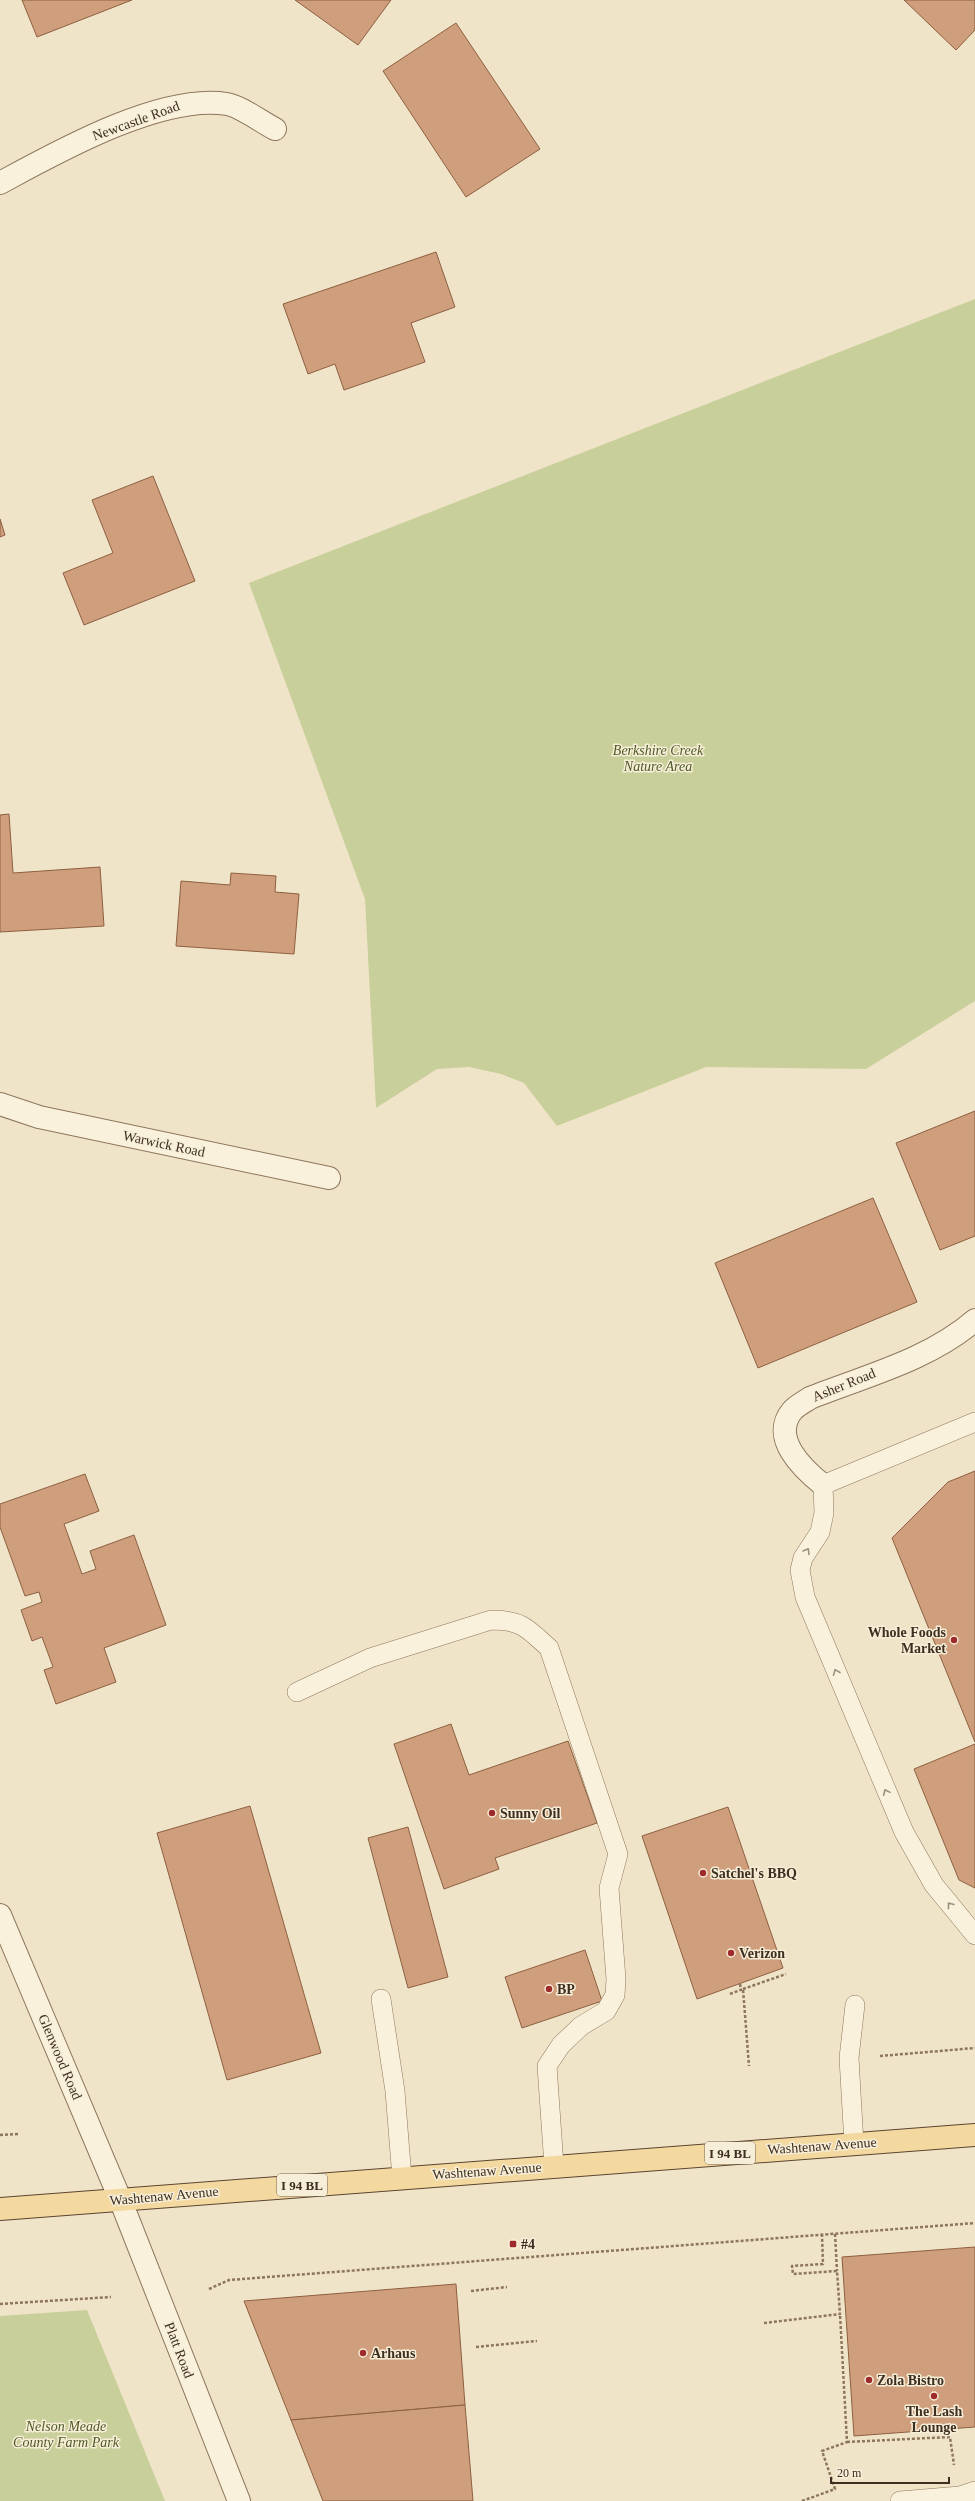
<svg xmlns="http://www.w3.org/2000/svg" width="975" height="2501" viewBox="0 0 975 2501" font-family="Georgia,serif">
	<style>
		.green { fill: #c9cf9b }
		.building { fill: #cf9f7d; stroke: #8d5f41 }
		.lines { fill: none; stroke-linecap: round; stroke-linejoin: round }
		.service-casing { stroke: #8d765c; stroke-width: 20 }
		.minor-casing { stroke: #8d765c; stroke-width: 24 }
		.tertiary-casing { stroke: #8d765c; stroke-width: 24 }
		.primary-casing { stroke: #5b4430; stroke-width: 24 }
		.path { stroke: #8d765c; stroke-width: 2.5; stroke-dasharray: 3 2; stroke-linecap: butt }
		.service { stroke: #faf1dc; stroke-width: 19 }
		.minor { stroke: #faf1dc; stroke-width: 22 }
		.tertiary { stroke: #faf1dc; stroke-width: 22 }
		.primary { stroke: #f3d9a0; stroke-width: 22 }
		.oneway { stroke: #9c907e }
		.poi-dot { fill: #9e2a2b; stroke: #f7eed8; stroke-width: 1.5 }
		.labels { text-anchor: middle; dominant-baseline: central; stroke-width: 3; stroke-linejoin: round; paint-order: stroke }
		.shield { fill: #f7eed8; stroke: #756857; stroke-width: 1 }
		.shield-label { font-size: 13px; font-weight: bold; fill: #3d2e20 }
		.street-label { font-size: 14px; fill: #3d2e20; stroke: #f7eed8 }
		.park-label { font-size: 14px; font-style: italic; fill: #4d5a26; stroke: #f7eed8 }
		.poi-label { font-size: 14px; font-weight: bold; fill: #3d2e20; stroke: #f7eed8; text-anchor: start }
	</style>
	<rect width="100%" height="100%" fill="#f0e4c8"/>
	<g class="green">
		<path d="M 975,299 L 975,1001 L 866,1069 L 706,1067 L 557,1126 L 524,1083 L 501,1074 L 469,1067 L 437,1069 L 376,1108 L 365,899 L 249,583 Z"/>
		<path d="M 87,2310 L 165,2501 L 0,2501 L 0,2316 Z"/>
	</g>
	<g class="building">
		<path d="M 22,0 L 132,0 L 37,37 Z"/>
		<path d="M 295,0 L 391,0 L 358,45 Z"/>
		<path d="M 904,0 L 975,0 L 975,30 L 956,50 Z"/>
		<path d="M 456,23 L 540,149 L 466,197 L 383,71 Z"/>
		<path d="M 436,252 L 455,307 L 411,323 L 425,362 L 344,390 L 335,364 L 308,374 L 283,304 Z"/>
		<path d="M 153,476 L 195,581 L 84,625 L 63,573 L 113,553 L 92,500 Z"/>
		<path d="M 0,519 L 5,535 L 0,537 Z"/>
		<path d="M 9,814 L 13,873 L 100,867 L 104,926 L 0,932 L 0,815 Z"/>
		<path d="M 231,873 L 276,876 L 275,892 L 299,894 L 294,954 L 176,946 L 181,881 L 230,885 Z"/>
		<path d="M 975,1111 L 975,1236 L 940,1250 L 896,1143 Z"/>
		<path d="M 873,1198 L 917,1302 L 758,1368 L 715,1263 Z"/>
		<path d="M 975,1471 L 975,1742 L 892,1538 L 948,1482 Z"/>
		<path d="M 85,1474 L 99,1511 L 64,1524 L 82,1574 L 96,1569 L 90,1551 L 134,1535 L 166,1625 L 104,1648 L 116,1682 L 56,1704 L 44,1670 L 53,1667 L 42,1637 L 32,1641 L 21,1610 L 42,1602 L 39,1592 L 25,1596 L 0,1527 L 0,1504 Z"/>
		<path d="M 451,1724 L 469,1775 L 568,1741 L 597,1823 L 495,1858 L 499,1869 L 444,1889 L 394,1744 Z"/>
		<path d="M 975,1744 L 975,1888 L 959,1880 L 914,1769 Z"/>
		<path d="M 250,1806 L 321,2053 L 227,2080 L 157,1833 Z"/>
		<path d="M 728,1807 L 783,1968 L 697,1999 L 642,1836 Z"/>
		<path d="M 408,1827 L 448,1977 L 408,1988 L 368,1838 Z"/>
		<path d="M 585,1950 L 602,2001 L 522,2028 L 505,1977 Z"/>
		<path d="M 975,2247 L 975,2427 L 854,2436 L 842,2257 Z"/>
		<path d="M 456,2284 L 465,2405 L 291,2420 L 244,2301 Z"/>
		<path d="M 465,2405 L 473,2501 L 323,2501 L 291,2420 Z"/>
	</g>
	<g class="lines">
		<g class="service-casing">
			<g id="service">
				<path d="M 975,1422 L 823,1485 L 824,1513 L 820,1532 L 803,1558 L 800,1570 L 805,1597 L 904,1832 L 934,1885 L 975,1935"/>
				<path d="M 297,1692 L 370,1658 L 491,1620 C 522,1620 527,1628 549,1648 L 618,1854 L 609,1888 L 616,1979 L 615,1995 L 606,2011 L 581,2026 L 561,2045 L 547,2066 L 554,2166"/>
				<path d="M 381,1999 L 395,2091 L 402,2178"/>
				<path d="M 854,2144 L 849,2058 L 855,2005"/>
				<path d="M 900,2501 L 960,2496 L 975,2491"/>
			</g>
		</g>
		<g class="minor-casing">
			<g id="minor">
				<path d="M 0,183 C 57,152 162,93 227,104 C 240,106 263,123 275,129"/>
				<path d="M 0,1104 L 39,1117 L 329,1178"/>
				<path d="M 823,1485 C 803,1469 770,1438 792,1411 C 796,1406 804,1402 810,1398 C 865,1376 929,1360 975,1320"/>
				<path d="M 0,1915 L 120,2199"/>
			</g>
		</g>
		<g class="tertiary-casing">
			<path id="tertiary" d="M 120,2199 L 239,2501"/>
		</g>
		<g class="primary-casing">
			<path id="primary" d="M 0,2209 L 975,2135"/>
		</g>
		<g class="path">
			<path d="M 740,1984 L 741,1990"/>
			<path d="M 743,1989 L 786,1974"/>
			<path d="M 730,1994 L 743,1989 L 749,2066"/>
			<path d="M 880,2056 L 975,2048"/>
			<path d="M 0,2135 L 20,2134"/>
			<path d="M 835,2234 L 837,2271"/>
			<path d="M 209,2289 L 229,2280 L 975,2223"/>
			<path d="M 471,2291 L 507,2287"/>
			<path d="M 0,2304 L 111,2297"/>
			<path d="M 764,2323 L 840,2314 L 837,2271 L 793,2274 L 792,2266 L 823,2264 L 822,2235"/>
			<path d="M 476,2347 L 537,2341"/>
			<path d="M 847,2442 L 950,2437 L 954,2465"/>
			<path d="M 802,2501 L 835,2489 L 822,2451 L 847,2442 L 840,2314"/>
		</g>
		<use href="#service" class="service"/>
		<use href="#minor" class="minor"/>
		<use href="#tertiary" class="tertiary"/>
		<use href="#primary" class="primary"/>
	</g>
	<defs><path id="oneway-chevron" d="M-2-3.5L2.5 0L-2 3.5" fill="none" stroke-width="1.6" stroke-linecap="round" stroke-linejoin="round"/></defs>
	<g class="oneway">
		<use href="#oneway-chevron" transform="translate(807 1551) rotate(-59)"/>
		<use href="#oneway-chevron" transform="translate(836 1672) rotate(-112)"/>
		<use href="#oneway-chevron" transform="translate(886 1792) rotate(-114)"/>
		<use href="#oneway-chevron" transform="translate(950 1905) rotate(-128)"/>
	</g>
	<g class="poi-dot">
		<circle cx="954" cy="1640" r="4"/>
		<circle cx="492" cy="1813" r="4"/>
		<circle cx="703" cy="1873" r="4"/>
		<circle cx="731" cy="1953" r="4"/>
		<circle cx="549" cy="1989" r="4"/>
		<rect x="509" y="2240" width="8" height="8" rx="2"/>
		<circle cx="363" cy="2353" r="4"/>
		<circle cx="869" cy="2380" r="4"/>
		<circle cx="934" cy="2396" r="4"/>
	</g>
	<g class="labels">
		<g class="shield">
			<rect x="705" y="2142" width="50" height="22" rx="3"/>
			<rect x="277" y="2174" width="50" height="22" rx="3"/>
		</g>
		<g class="shield-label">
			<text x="730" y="2153">I 94 BL</text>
			<text x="302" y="2185">I 94 BL</text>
		</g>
		<g class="street-label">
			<text transform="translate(136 121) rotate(-20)">Newcastle Road</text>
			<text transform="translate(164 1144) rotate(12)">Warwick Road</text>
			<text transform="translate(844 1385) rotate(-22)">Asher Road</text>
			<text transform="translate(60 2057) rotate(67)">Glenwood Road</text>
			<text transform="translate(822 2146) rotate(-4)">Washtenaw Avenue</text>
			<text transform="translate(487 2171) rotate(-4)">Washtenaw Avenue</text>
			<text transform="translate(164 2196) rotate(-5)">Washtenaw Avenue</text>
			<text transform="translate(179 2350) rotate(69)">Platt Road</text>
		</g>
		<g class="park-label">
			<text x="658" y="750">Berkshire Creek<tspan x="658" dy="16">Nature Area</tspan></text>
			<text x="66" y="2426">Nelson Meade<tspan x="66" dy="16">County Farm Park</tspan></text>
		</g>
		<g class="poi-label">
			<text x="946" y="1632" text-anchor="end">Whole Foods<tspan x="946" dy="16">Market</tspan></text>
			<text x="500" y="1813">Sunny Oil</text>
			<text x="711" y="1873">Satchel's BBQ</text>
			<text x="739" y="1953">Verizon</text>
			<text x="557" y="1989">BP</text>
			<text x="521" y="2244">#4</text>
			<text x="371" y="2353">Arhaus</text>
			<text x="877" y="2380">Zola Bistro</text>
			<text x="934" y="2411" text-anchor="middle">The Lash<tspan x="934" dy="16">Lounge</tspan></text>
		</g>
	</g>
	<path d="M831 2477v6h118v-6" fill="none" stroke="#3d2e20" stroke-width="2"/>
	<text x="837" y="2477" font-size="12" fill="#3d2e20" stroke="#f7eed8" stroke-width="3" paint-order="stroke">20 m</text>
</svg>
